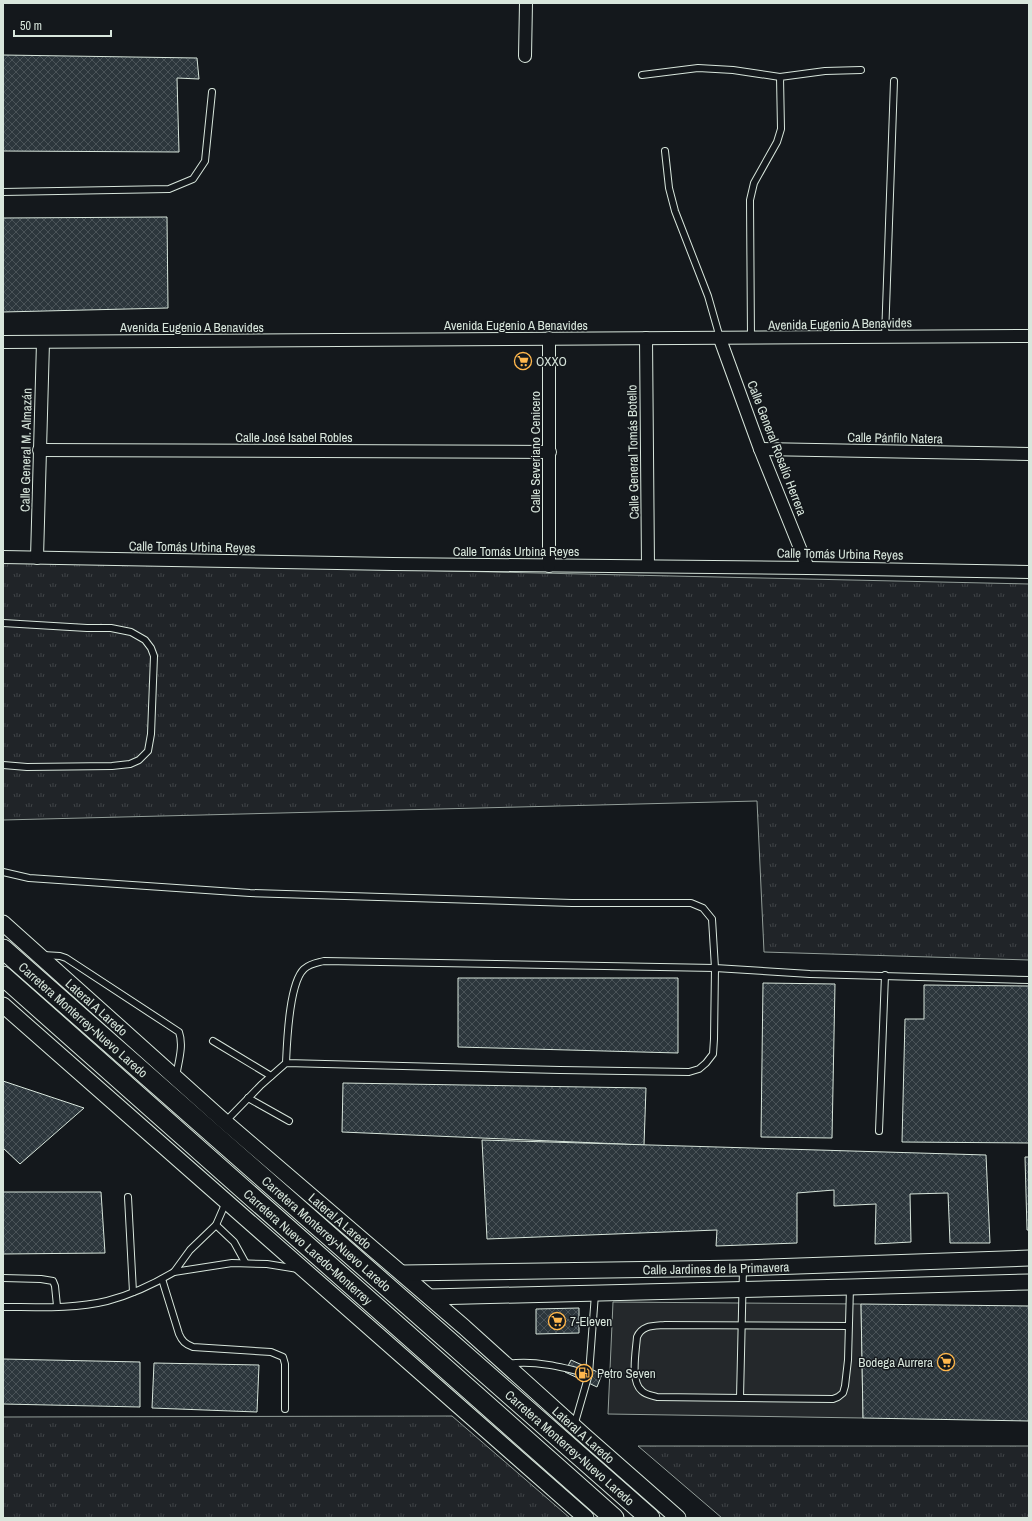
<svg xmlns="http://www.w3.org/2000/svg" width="1032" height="1521" viewBox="0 0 1032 1521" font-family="'Archivo Narrow',sans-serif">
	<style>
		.grass { fill: url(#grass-tufts); stroke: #939e99 }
		.parking { fill: #24282b; stroke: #939e99 }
		.building { fill: url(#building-cross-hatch); stroke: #d8e6dc }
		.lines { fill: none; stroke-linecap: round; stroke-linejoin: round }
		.service-casing { stroke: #d8e6dc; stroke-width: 8 }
		.minor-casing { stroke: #d8e6dc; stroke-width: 14 }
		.tertiary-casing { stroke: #d8e6dc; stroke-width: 17 }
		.trunk-casing { stroke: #d8e6dc; stroke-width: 21 }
		.service { stroke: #14181c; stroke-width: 6 }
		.minor { stroke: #14181c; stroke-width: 12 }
		.tertiary { stroke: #14181c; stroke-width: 15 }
		.trunk { stroke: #14181c; stroke-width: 19 }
		.labels { text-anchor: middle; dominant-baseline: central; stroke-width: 3; stroke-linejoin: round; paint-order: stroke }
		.street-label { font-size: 13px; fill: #d8e6dc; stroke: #14181c }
		.poi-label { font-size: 13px; fill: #d8e6dc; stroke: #14181c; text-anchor: start }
	</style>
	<defs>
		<pattern id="grass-tufts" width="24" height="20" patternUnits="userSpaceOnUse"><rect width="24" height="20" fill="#202428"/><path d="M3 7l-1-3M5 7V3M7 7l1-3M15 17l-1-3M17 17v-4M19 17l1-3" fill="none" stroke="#404447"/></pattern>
		<pattern id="building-cross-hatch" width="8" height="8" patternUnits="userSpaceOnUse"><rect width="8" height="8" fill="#2c363c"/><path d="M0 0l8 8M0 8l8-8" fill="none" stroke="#4a5358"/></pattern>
	</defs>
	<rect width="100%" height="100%" fill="#14181c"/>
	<g class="grass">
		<path d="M 3,561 L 1029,584 L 1029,960 L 764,952 L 757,801 L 3,820 Z"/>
		<path d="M 452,1416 L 570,1518 L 3,1518 L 3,1417 Z"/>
		<path d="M 638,1446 L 1029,1446 L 1029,1518 L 722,1518 Z"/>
	</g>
	<path class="parking" d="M 613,1302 L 861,1304 L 863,1418 L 608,1414 Z"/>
	<g class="building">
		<path d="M 3,55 L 197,58 L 199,79 L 177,78 L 179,152 L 3,151 Z"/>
		<path d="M 167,217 L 168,308 L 3,312 L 3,218 Z"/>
		<path d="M 458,978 L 678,978 L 678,1053 L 458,1047 Z"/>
		<path d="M 763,983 L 835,984 L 832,1138 L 761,1137 Z"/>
		<path d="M 924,985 L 1029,986 L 1029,1143 L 902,1142 L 905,1019 L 924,1019 Z"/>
		<path d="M 3,1081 L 84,1108 L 20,1164 L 3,1148 Z"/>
		<path d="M 343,1083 L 646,1088 L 644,1145 L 342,1132 Z"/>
		<path d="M 482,1140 L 986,1155 L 990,1243 L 950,1243 L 948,1193 L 910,1194 L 911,1242 L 875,1244 L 876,1204 L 834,1206 L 834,1190 L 797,1193 L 797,1243 L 716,1246 L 717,1230 L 487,1239 Z"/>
		<path d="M 1025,1157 L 1029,1157 L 1029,1230 L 1027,1230 Z"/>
		<path d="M 3,1192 L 101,1192 L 105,1253 L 3,1254 Z"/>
		<path d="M 861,1304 L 1029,1306 L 1029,1421 L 863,1418 Z"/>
		<path d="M 579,1308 L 579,1333 L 536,1334 L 536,1309 Z"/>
		<path d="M 3,1359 L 140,1362 L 140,1407 L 3,1404 Z"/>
		<path d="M 571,1360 L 602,1374 L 597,1387 L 565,1372 Z"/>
		<path d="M 154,1363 L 259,1365 L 257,1412 L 152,1408 Z"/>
	</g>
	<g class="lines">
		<g class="service-casing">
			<g id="service">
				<path d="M 642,75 L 698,68 L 733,70 L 780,77"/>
				<path d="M 665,151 L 669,188 L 675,211 L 708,296 L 720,338"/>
				<path d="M 3,192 L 169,189 L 193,179 L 205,161 L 212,92"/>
				<path d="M 885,337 L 894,81"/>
				<path d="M 751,338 L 750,200 L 754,183 L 777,142 L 781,129 L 780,77 L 825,71 L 861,70"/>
				<path d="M 3,623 L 87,628 L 111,628 L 131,632 L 145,640 L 151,648 L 154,656 L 151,734 L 148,751 L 139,760 L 130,764 L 112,766 L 27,767 L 3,765"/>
				<path d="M 3,872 L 29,878 L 250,893 L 572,903 L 691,903 L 703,908 L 712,919 L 715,968 L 810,974 L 1029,980"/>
				<path d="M 43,955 L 60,956 L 66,958 L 179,1032 C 184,1046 178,1063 176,1077"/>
				<path d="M 213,1041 L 271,1076"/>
				<path d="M 248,1098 L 289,1121"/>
				<path d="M 225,1122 L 261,1085 L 286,1063 C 287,1041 289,983 304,969 C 311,963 317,963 324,961 L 715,968 L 714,1039 L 713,1054 L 706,1063 L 699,1069 L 689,1072 L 560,1070 L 286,1063"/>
				<path d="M 879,1131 L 885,975"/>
				<path d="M 128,1197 L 133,1292"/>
				<path d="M 226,1202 L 216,1225 L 190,1250 L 174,1272 L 232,1263 L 267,1264 L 298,1269"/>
				<path d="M 216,1225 L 234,1242 L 245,1262"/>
				<path d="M 3,1278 L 41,1279 L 53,1281 L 55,1286 L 57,1306"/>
				<path d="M 162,1279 L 179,1334 C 182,1341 185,1344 193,1347 L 271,1352 L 283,1357 L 285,1364 L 285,1409"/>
				<path d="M 3,1307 C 37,1307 74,1309 107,1301 C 130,1295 154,1284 174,1272"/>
				<path d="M 849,1326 L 665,1325 C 653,1326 642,1325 637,1337 C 636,1351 630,1382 642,1391 C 646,1395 651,1395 657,1397 L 833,1399 L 838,1397 L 843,1393 L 845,1386 L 848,1360 L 850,1287"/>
				<path d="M 507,1364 C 535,1360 562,1367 589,1374 L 574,1426"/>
				<path d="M 589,1374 L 595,1294"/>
				<path d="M 740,1398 L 743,1268"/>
			</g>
		</g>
		<g class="minor-casing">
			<g id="minor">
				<path d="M 525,56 L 526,3"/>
				<path d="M 646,338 L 648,566"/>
				<path d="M 720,339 L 760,449 L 808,568"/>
				<path d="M 3,342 L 1029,336"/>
				<path d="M 760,449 L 1029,454"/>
				<path d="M 39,450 L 550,452"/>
				<path d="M 3,557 L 393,564 L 808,568 L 1029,572"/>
				<path d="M 37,558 L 43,342"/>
				<path d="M 549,566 L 549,338"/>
			</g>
		</g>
		<g class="tertiary-casing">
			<g id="tertiary">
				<path id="s1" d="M 3,923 L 225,1122 L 464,1327 L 586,1437 L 678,1518"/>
				<path d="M 3,1005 L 586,1518"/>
				<path id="s2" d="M 402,1273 L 743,1268 L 1029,1258"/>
				<path d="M 430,1297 L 850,1287 L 1029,1282"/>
			</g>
		</g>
		<g class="trunk-casing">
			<g id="trunk">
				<path id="s3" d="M 3,949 L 650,1518"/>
				<path id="s4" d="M 3,976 L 614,1518"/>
			</g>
		</g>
		<use href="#service" class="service"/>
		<use href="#minor" class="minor"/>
		<use href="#tertiary" class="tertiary"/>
		<use href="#trunk" class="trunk"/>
	</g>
	<defs>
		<g id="supermarket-ring" transform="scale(0.9)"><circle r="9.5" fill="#14181c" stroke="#ffb74d" stroke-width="1.5"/><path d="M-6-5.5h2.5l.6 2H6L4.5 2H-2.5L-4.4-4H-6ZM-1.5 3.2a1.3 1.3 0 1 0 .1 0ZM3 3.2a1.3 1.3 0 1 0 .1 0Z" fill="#ffb74d"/></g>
		<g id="fuel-ring" transform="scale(0.9)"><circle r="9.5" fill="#14181c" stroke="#ffb74d" stroke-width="1.5"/><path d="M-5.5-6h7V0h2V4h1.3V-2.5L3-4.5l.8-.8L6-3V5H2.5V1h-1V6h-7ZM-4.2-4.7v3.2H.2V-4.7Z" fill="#ffb74d"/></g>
	</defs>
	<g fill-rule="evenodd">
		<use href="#supermarket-ring" x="523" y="361"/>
		<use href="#supermarket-ring" x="557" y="1321"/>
		<use href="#supermarket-ring" x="946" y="1362"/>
		<use href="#fuel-ring" x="584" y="1373"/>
	</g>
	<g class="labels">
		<g class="street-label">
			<text transform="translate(840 324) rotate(-1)">Avenida Eugenio A Benavides</text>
			<text x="516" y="325">Avenida Eugenio A Benavides</text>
			<text x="192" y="327">Avenida Eugenio A Benavides</text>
			<text x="294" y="437">Calle José Isabel Robles</text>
			<text transform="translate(895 438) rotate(1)">Calle Pánfilo Natera</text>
			<text transform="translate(777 448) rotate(69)">Calle General Rosalío Herrera</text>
			<text transform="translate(26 450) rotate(-89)">Calle General M. Almazán</text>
			<text transform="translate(535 452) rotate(-90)">Calle Severiano Cenicero</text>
			<text transform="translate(633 452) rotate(-91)">Calle General Tomás Botello</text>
			<text transform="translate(192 547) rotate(1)">Calle Tomás Urbina Reyes</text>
			<text x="516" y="551">Calle Tomás Urbina Reyes</text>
			<text transform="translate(840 554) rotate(1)">Calle Tomás Urbina Reyes</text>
			<text stroke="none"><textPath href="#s1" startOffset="126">Lateral A Laredo</textPath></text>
			<text stroke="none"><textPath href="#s3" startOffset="107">Carretera Monterrey-Nuevo Laredo</textPath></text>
			<text stroke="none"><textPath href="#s1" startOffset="450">Lateral A Laredo</textPath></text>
			<text stroke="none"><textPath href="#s3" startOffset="431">Carretera Monterrey-Nuevo Laredo</textPath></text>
			<text stroke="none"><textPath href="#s4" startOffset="408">Carretera Nuevo Laredo-Monterrey</textPath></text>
			<text stroke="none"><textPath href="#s2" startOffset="314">Calle Jardines de la Primavera</textPath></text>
			<text stroke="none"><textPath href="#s1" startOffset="774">Lateral A Laredo</textPath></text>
			<text stroke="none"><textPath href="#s3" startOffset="755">Carretera Monterrey-Nuevo Laredo</textPath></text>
		</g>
		<g class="poi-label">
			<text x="536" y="361">OXXO</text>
			<text x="570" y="1321">7-Eleven</text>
			<text x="933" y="1362" text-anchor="end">Bodega Aurrera</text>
			<text x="597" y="1373">Petro Seven</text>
		</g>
	</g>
	<rect width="1032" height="1521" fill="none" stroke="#d8e6dc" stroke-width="8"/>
	<path d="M14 30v6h97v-6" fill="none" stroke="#d8e6dc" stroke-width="2"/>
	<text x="20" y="30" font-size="12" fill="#d8e6dc" stroke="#14181c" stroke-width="3" paint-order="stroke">50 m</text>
</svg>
